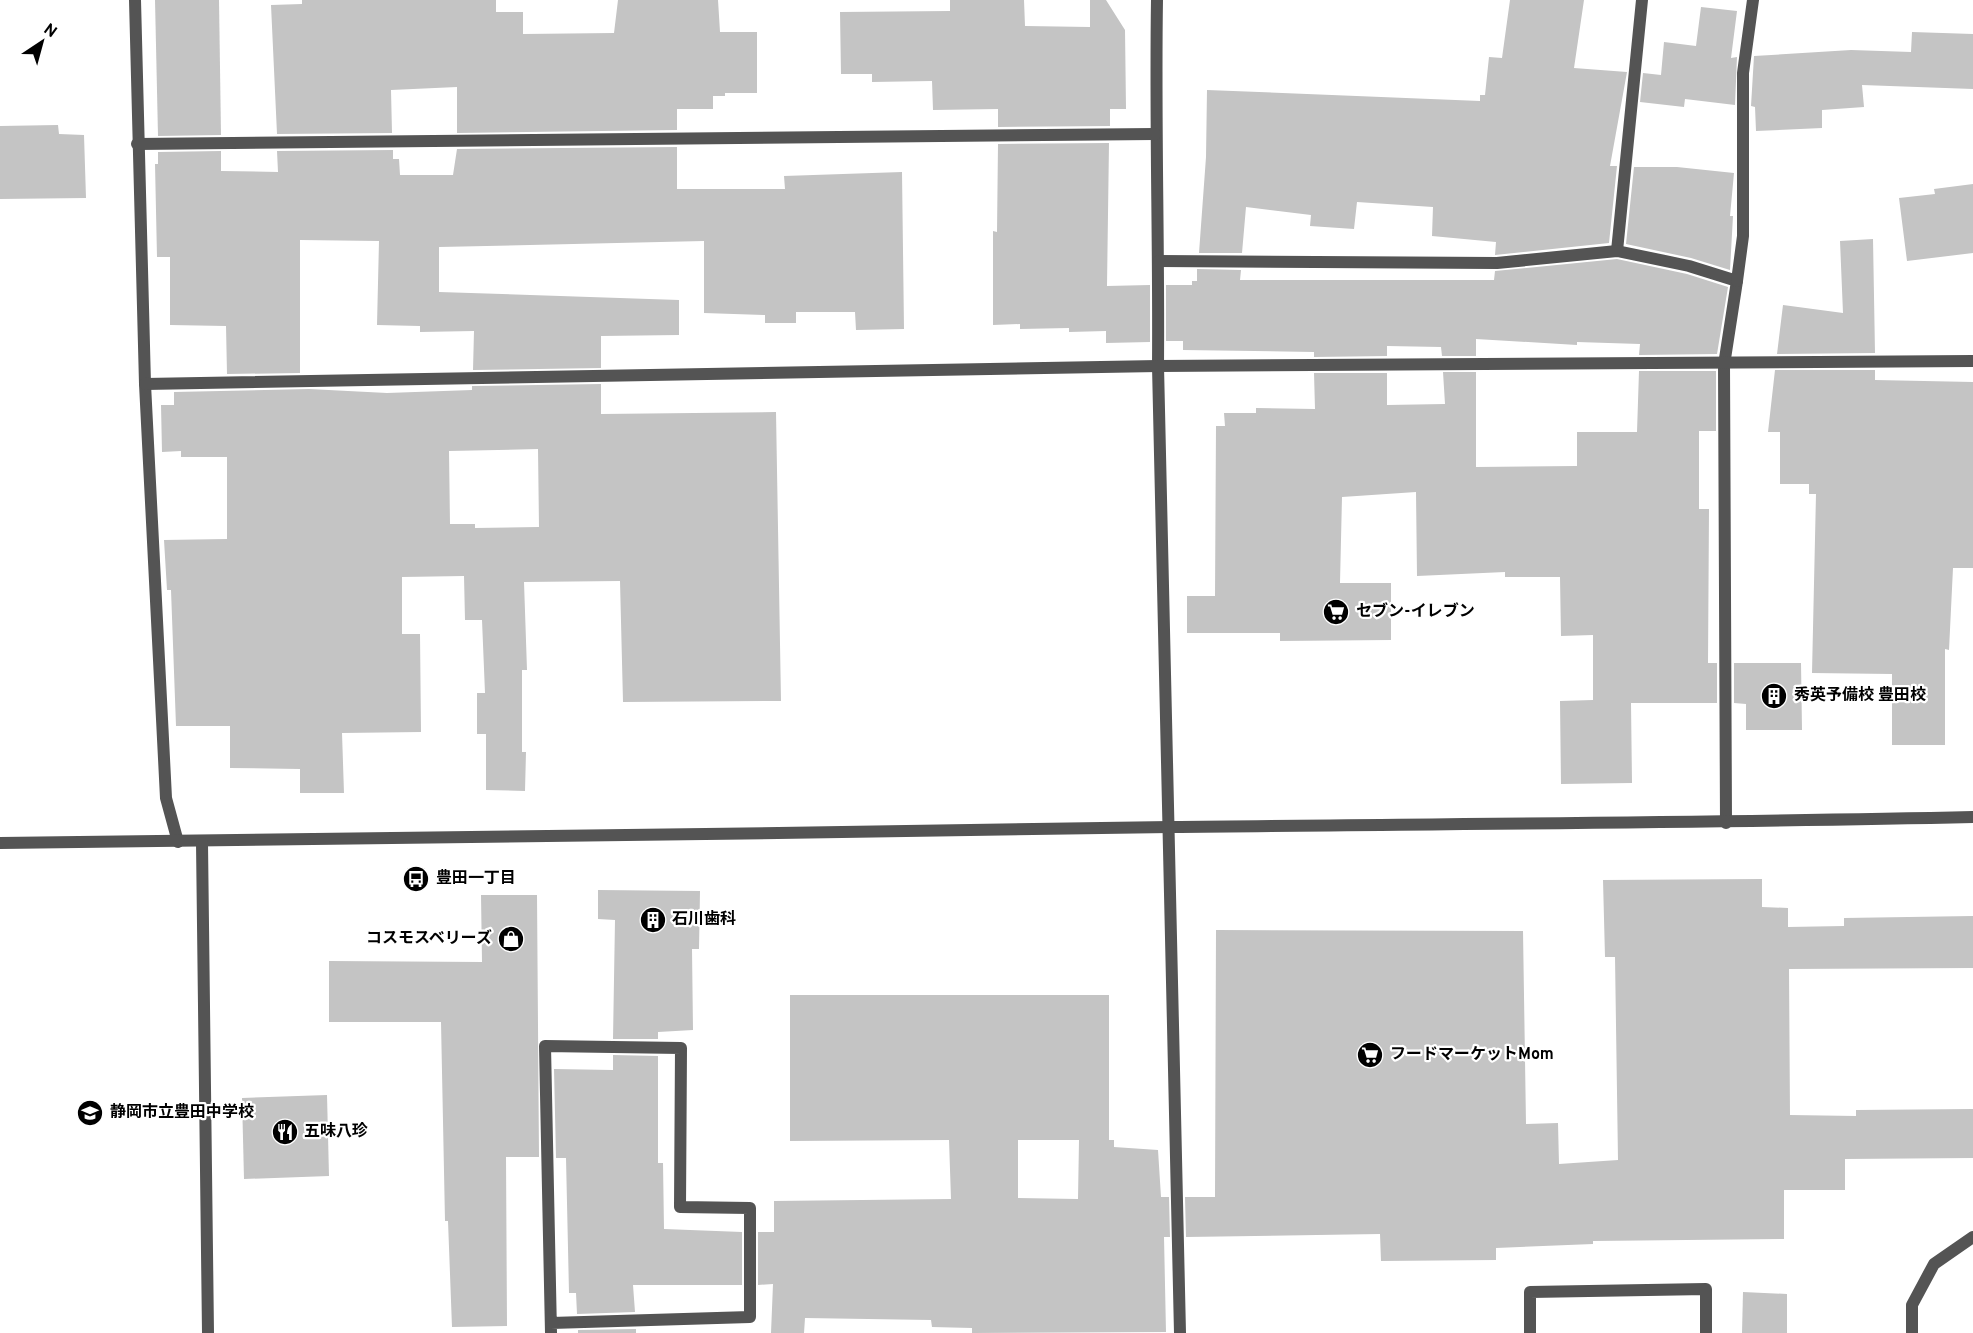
<svg xmlns="http://www.w3.org/2000/svg" width="1973" height="1333" viewBox="0 0 1973 1333" font-family="Overpass,'Noto Sans JP',sans-serif">
	<style>
		.building { fill: #c4c4c4; fill-rule: evenodd }
		.lines { fill: none; stroke-linecap: round; stroke-linejoin: round }
		.minor { stroke: #545454; stroke-width: 12 }
		.tertiary { stroke: #545454; stroke-width: 12 }
		.labels { text-anchor: middle; dominant-baseline: central; stroke-width: 4.5; stroke-linejoin: round; paint-order: stroke }
		.poi-label { font-size: 16px; font-weight: bold; fill: #000; stroke: #fff; text-anchor: start }
	</style>
	<rect width="100%" height="100%" fill="#fff"/>
	<g class="building">
		<path d="M 155,0 L 219,0 L 221,135 L 158,136 Z"/>
		<path d="M 302,0 L 496,0 L 496,12 L 523,12 L 523,34 L 614,33 L 618,0 L 718,0 L 720,32 L 757,32 L 757,93 L 725,93 L 725,96 L 713,96 L 713,109 L 677,109 L 677,130 L 457,133 L 457,87 L 391,90 L 392,133 L 277,134 L 271,5 L 302,4 Z"/>
		<path d="M 950,0 L 1024,0 L 1025,26 L 1090,27 L 1090,0 L 1106,0 L 1125,30 L 1126,109 L 1110,109 L 1110,126 L 998,127 L 998,109 L 933,110 L 932,81 L 872,82 L 872,74 L 841,74 L 840,12 L 950,11 Z"/>
		<path d="M 1510,0 L 1584,0 L 1574,68 L 1627,72 L 1610,166 L 1617,166 L 1609,243 L 1495,255 L 1496,242 L 1432,236 L 1433,207 L 1357,202 L 1354,229 L 1310,226 L 1311,215 L 1246,207 L 1242,253 L 1199,253 L 1206,157 L 1207,90 L 1480,101 L 1480,95 L 1485,95 L 1489,57 L 1502,58 Z"/>
		<path d="M 1701,7 L 1737,11 L 1731,58 L 1737,57 L 1735,105 L 1685,99 L 1684,107 L 1640,102 L 1643,73 L 1661,75 L 1664,42 L 1696,46 Z"/>
		<path d="M 1912,32 L 1973,34 L 1973,89 L 1862,85 L 1864,107 L 1822,110 L 1822,128 L 1756,131 L 1755,107 L 1751,106 L 1754,56 L 1851,50 L 1911,52 Z"/>
		<path d="M 58,125 L 59,134 L 84,135 L 86,198 L 0,199 L 0,126 Z"/>
		<path d="M 1109,143 L 1107,286 L 1150,285 L 1150,342 L 1106,343 L 1106,331 L 1069,332 L 1069,328 L 1020,329 L 1020,324 L 993,325 L 993,231 L 997,232 L 998,144 Z"/>
		<path d="M 677,147 L 677,189 L 785,189 L 784,176 L 902,172 L 904,329 L 856,330 L 855,312 L 796,312 L 796,323 L 765,323 L 765,315 L 704,313 L 704,241 L 439,247 L 439,292 L 679,300 L 679,335 L 601,336 L 601,368 L 473,370 L 474,331 L 420,332 L 420,326 L 377,325 L 379,241 L 300,240 L 300,373 L 227,374 L 226,326 L 170,325 L 170,257 L 157,257 L 155,164 L 158,164 L 158,152 L 221,151 L 221,171 L 278,172 L 277,151 L 393,150 L 393,159 L 399,159 L 400,175 L 453,175 L 457,149 Z"/>
		<path d="M 1634,167 L 1677,167 L 1734,173 L 1730,216 L 1733,216 L 1730,270 L 1691,258 L 1626,244 Z"/>
		<path d="M 1973,184 L 1973,253 L 1907,261 L 1899,198 L 1935,194 L 1934,189 Z"/>
		<path d="M 1873,239 L 1875,353 L 1777,354 L 1783,305 L 1843,313 L 1840,241 Z"/>
		<path d="M 1617,259 L 1687,274 L 1728,287 L 1717,354 L 1639,355 L 1640,344 L 1577,342 L 1577,345 L 1476,339 L 1476,356 L 1442,356 L 1441,347 L 1387,346 L 1387,356 L 1314,357 L 1314,352 L 1183,350 L 1183,341 L 1166,341 L 1166,285 L 1192,285 L 1192,281 L 1197,281 L 1197,269 L 1241,270 L 1240,280 L 1494,280 L 1495,271 Z"/>
		<path d="M 1775,370 L 1875,370 L 1875,380 L 1973,382 L 1973,568 L 1953,568 L 1949,650 L 1945,649 L 1945,745 L 1892,745 L 1892,674 L 1812,673 L 1816,494 L 1809,494 L 1809,484 L 1780,484 L 1780,432 L 1768,432 Z"/>
		<path d="M 1639,371 L 1716,371 L 1716,431 L 1699,431 L 1699,509 L 1709,509 L 1708,663 L 1717,663 L 1717,703 L 1631,703 L 1632,783 L 1561,784 L 1560,701 L 1593,700 L 1593,635 L 1561,636 L 1560,577 L 1505,577 L 1505,572 L 1417,576 L 1416,492 L 1342,497 L 1340,583 L 1391,583 L 1391,640 L 1280,641 L 1280,633 L 1187,633 L 1187,596 L 1215,596 L 1216,426 L 1225,426 L 1224,413 L 1256,413 L 1256,408 L 1315,409 L 1314,373 L 1387,373 L 1387,405 L 1445,404 L 1443,372 L 1476,372 L 1476,467 L 1577,466 L 1577,432 L 1637,432 Z"/>
		<path d="M 601,384 L 601,414 L 776,412 L 781,701 L 623,702 L 620,581 L 524,582 L 527,670 L 522,670 L 522,752 L 526,752 L 525,791 L 486,790 L 486,734 L 477,734 L 477,693 L 485,693 L 482,620 L 465,620 L 464,576 L 402,577 L 402,634 L 420,634 L 421,732 L 342,733 L 344,793 L 300,793 L 300,769 L 230,768 L 230,726 L 176,726 L 171,590 L 167,590 L 164,540 L 227,539 L 227,457 L 181,457 L 181,451 L 162,452 L 161,405 L 174,405 L 174,392 L 309,389 L 387,393 L 472,390 L 472,386 ZM 538,449 L 539,527 L 475,528 L 475,524 L 450,524 L 449,451 Z"/>
		<path d="M 1734,663 L 1801,663 L 1802,730 L 1746,730 L 1746,704 L 1734,703 Z"/>
		<path d="M 1762,879 L 1762,907 L 1788,908 L 1788,927 L 1844,926 L 1844,918 L 1973,916 L 1973,968 L 1789,969 L 1790,1115 L 1856,1116 L 1856,1110 L 1973,1109 L 1973,1158 L 1845,1159 L 1845,1190 L 1784,1190 L 1784,1239 L 1593,1241 L 1593,1244 L 1496,1248 L 1496,1260 L 1381,1261 L 1380,1234 L 1186,1237 L 1185,1197 L 1215,1197 L 1216,930 L 1523,931 L 1526,1124 L 1558,1123 L 1559,1164 L 1618,1160 L 1615,957 L 1605,957 L 1603,880 Z"/>
		<path d="M 598,890 L 700,891 L 699,949 L 692,949 L 693,1030 L 658,1032 L 658,1039 L 613,1039 L 615,920 L 598,919 Z"/>
		<path d="M 481,895 L 537,895 L 539,1157 L 506,1157 L 507,1326 L 452,1327 L 448,1221 L 445,1221 L 441,1022 L 329,1022 L 329,961 L 482,962 Z"/>
		<path d="M 790,995 L 1109,995 L 1109,1140 L 1114,1140 L 1114,1147 L 1158,1150 L 1161,1197 L 1169,1197 L 1170,1237 L 1164,1237 L 1166,1332 L 972,1333 L 972,1328 L 932,1327 L 931,1320 L 805,1318 L 804,1333 L 771,1333 L 773,1284 L 758,1285 L 758,1232 L 774,1232 L 774,1201 L 951,1199 L 949,1140 L 790,1141 ZM 1018,1140 L 1079,1140 L 1078,1199 L 1018,1198 Z"/>
		<path d="M 613,1055 L 658,1056 L 658,1163 L 663,1163 L 664,1229 L 742,1232 L 742,1285 L 633,1285 L 635,1312 L 577,1314 L 576,1293 L 569,1293 L 566,1158 L 556,1158 L 554,1069 L 613,1070 Z"/>
		<path d="M 327,1095 L 329,1176 L 244,1179 L 242,1098 Z"/>
		<path d="M 1743,1292 L 1787,1294 L 1787,1333 L 1742,1333 Z"/>
		<path d="M 636,1329 L 636,1333 L 578,1333 L 578,1330 Z"/>
	</g>
	<g class="lines">
		<g class="minor">
			<path d="M 135,0 L 145,384 L 166,798 L 178,842"/>
			<path d="M 1157,0 C 1155,122 1159,244 1158,366 L 1180,1333"/>
			<path d="M 137,144 L 1155,134"/>
			<path d="M 1617,251 L 1642,0"/>
			<path d="M 1159,261 L 1497,263 L 1617,251 L 1689,266 L 1737,281 L 1724,365 L 1726,823"/>
			<path d="M 1737,281 L 1743,236 L 1743,73 L 1753,0"/>
			<path d="M 145,384 L 1158,366 L 1973,361"/>
			<path d="M 551,1333 L 545,1046 L 681,1048 L 680,1207 L 750,1208 L 750,1317 L 551,1323"/>
			<path d="M 1530,1333 L 1530,1292 L 1706,1289 L 1706,1333"/>
			<path d="M 1912,1333 L 1912,1305 L 1934,1264 L 1973,1237"/>
		</g>
		<g class="tertiary">
			<path d="M 0,843 C 390,841 780,832 1170,827 C 1438,824 1705,823 1973,817"/>
			<path d="M 202,843 L 208,1333"/>
		</g>
	</g>
	<defs>
		<g id="supermarket-disc" transform="scale(1.35)"><circle r="9.5" fill="#000" stroke="#fff"/><path d="M-6-5.5h2.5l.6 2H6L4.5 2H-2.5L-4.4-4H-6ZM-1.5 3.2a1.3 1.3 0 1 0 .1 0ZM3 3.2a1.3 1.3 0 1 0 .1 0Z" fill="#fff"/></g>
		<g id="building-disc" transform="scale(1.35)"><circle r="9.5" fill="#000" stroke="#fff"/><path d="M-4-6H4V6H1V3H-1V6H-4ZM-2.5-4.3h1.7v1.8h-1.7ZM.8-4.3h1.7v1.8H.8ZM-2.5-1h1.7V.8h-1.7ZM.8-1h1.7V.8H.8Z" fill="#fff"/></g>
		<g id="bus-disc" transform="scale(1.35)"><circle r="9.5" fill="#000" stroke="#fff"/><path d="M-5-6H5V4H4V6H2V4H-2V6H-4V4H-5ZM-3.5-4V0h7V-4ZM-3.5 1.2v1.5H-2V1.2ZM2 1.2v1.5H3.5V1.2Z" fill="#fff"/></g>
		<g id="shop-disc" transform="scale(1.35)"><circle r="9.5" fill="#000" stroke="#fff"/><path d="M-5-2.5h2.3a2.7 3.5 0 0 1 5.4 0H5L5.5 6h-11ZM-1.5-2.5h3a1.5 2.3 0 0 0-3 0Z" fill="#fff"/></g>
		<g id="school-disc" transform="scale(1.35)"><circle r="9.5" fill="#000" stroke="#fff"/><path d="M0-5L7-2L0 1L-7-2ZM-4 1L0 2.5L4 1V4Q0 6-4 4Z" fill="#fff"/></g>
		<g id="restaurant-disc" transform="scale(1.35)"><circle r="9.5" fill="#000" stroke="#fff"/><path d="M-5-6h1v4h1v-4h1v4h1v-4h1v5L-1.5 .5V6h-2V.5L-5-1ZM5-6V6H3V1.5H1.5Q1.5-4 5-6Z" fill="#fff"/></g>
	</defs>
	<g fill-rule="evenodd">
		<use href="#supermarket-disc" x="1336" y="612"/>
		<use href="#building-disc" x="1774" y="696"/>
		<use href="#bus-disc" x="416" y="879"/>
		<use href="#building-disc" x="653" y="920"/>
		<use href="#shop-disc" x="511" y="939"/>
		<use href="#supermarket-disc" x="1370" y="1055"/>
		<use href="#school-disc" x="90" y="1113"/>
		<use href="#restaurant-disc" x="285" y="1132"/>
	</g>
	<g class="labels">
		<g class="poi-label">
			<text x="1356" y="612">セブン-イレブン</text>
			<text x="1794" y="696">秀英予備校 豊田校</text>
			<text x="436" y="879">豊田一丁目</text>
			<text x="672" y="920">石川歯科</text>
			<text x="492" y="939" text-anchor="end">コスモスベリーズ</text>
			<text x="1390" y="1055">フードマーケットMom</text>
			<text x="110" y="1113">静岡市立豊田中学校</text>
			<text x="304" y="1132">五味八珍</text>
		</g>
	</g>
	<g transform="translate(42 42) rotate(36)" stroke="#ffffff" stroke-width="4.5" paint-order="stroke">
	<path d="M0-4.5L10 22L0 15L-10 22Z" fill="#000000"/>
	<text y="-9" font-size="16" font-weight="bold" text-anchor="middle" fill="#000000">N</text>
	</g>
</svg>
